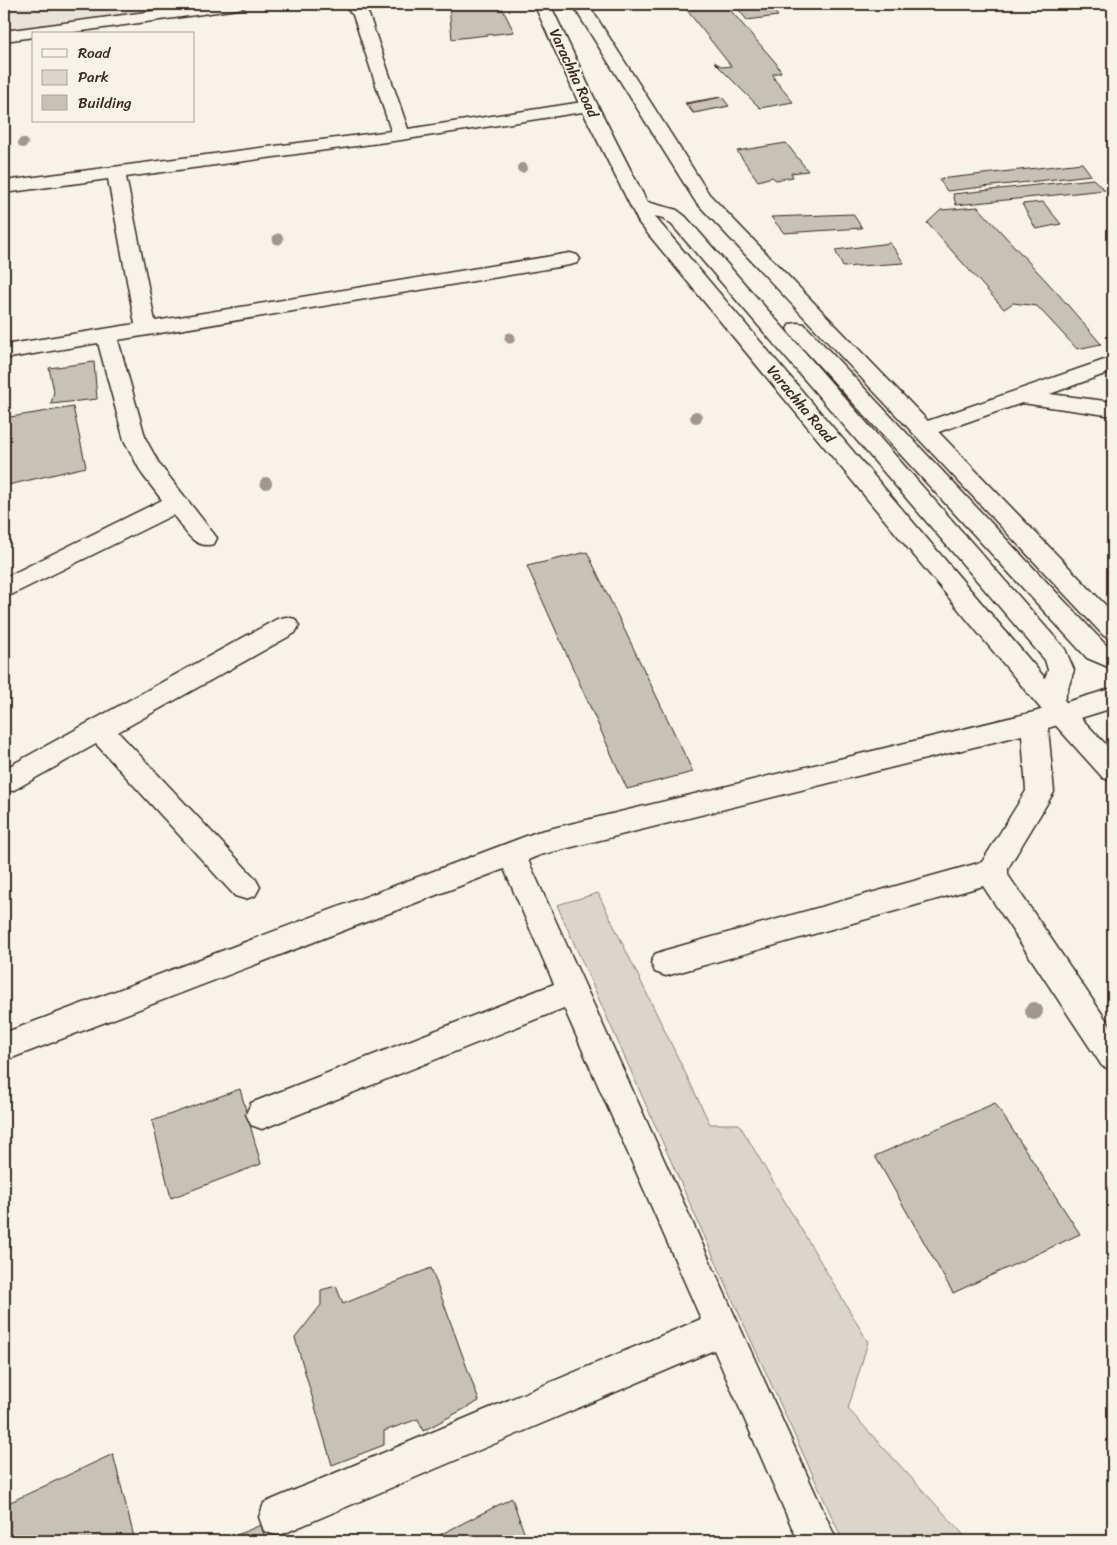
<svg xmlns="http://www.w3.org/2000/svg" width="1117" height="1545" viewBox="0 0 1117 1545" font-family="Sriracha,sans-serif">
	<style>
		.built { fill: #e9e4d9 }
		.green { fill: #dbd6cb; stroke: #8b8074 }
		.building { fill: #c8c1b6; stroke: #3b2a1e }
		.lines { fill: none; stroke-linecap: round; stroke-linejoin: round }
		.minor-casing { stroke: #3b2a1e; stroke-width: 3 }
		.major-casing { stroke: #3b2a1e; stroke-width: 3 }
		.minor { fill: #f7f3e8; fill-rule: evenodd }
		.major { fill: #f7f3e8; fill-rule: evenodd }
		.tree { fill: #a1978c }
		.labels { text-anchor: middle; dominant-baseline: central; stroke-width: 4; stroke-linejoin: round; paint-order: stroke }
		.street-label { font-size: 15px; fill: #3b2a1e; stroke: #f7f3e8 }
	</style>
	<rect width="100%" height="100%" fill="#f7f3e8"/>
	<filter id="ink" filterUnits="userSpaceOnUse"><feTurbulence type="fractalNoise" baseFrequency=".02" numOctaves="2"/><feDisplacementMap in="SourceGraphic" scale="10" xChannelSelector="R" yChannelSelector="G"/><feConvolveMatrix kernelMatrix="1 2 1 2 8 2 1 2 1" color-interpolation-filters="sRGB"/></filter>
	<g filter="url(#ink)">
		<path class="built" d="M 4,4 L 188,4 L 4,30 Z"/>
		<path class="green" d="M 598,893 L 710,1124 L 739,1124 L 868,1342 L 848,1409 L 962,1533 L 966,1541 L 843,1541 L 740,1316 L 557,905 Z"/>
		<g class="building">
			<path d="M 472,4 L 500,4 L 514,32 L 452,39 L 449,6 Z"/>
			<path d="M 682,4 L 725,4 L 776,63 L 781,72 L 773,74 L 775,80 L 793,102 L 760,108 L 714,62 L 723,67 L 731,66 Z"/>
			<path d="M 734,4 L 768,4 L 778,16 L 747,20 Z"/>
			<path d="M 721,97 L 728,106 L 693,113 L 685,103 Z"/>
			<path d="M 722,97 L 729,106 L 694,113 L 686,104 Z"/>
			<path d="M 786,143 L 808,171 L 791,173 L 793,177 L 776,180 L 772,177 L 758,181 L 737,151 Z"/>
			<path d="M 1082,163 L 1091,175 L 947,191 L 939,179 Z"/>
			<path d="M 1093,179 L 1105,190 L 956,205 L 953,194 Z"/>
			<path d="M 1043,202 L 1061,224 L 1036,229 L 1022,204 Z"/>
			<path d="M 978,207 L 1060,296 L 1101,344 L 1077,349 L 1037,306 L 1013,303 L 1004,309 L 927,223 L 941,210 Z"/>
			<path d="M 853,214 L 862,228 L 784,233 L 771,217 Z"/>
			<path d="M 890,243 L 904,263 L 843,267 L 835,250 Z"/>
			<path d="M 94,362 L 97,399 L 51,404 L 54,391 L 49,368 Z"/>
			<path d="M 73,407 L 86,467 L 4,486 L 4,418 Z"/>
			<path d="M 587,552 L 693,772 L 627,789 L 527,566 Z"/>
			<path d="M 240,1089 L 261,1164 L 171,1198 L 152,1121 Z"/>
			<path d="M 995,1103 L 1080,1234 L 953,1293 L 875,1156 Z"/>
			<path d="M 431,1268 L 479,1401 L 423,1431 L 418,1419 L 384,1431 L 384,1445 L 332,1465 L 295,1338 L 321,1305 L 321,1290 L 336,1286 L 343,1304 Z"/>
			<path d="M 113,1454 L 135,1541 L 4,1541 L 4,1505 Z"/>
			<path d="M 512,1498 L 527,1541 L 428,1541 Z"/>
			<path d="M 261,1525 L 266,1541 L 222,1541 Z"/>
		</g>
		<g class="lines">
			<g class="minor-casing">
				<g id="minor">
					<path d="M 206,4 L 246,4 L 244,7 L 238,9 L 61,34 L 34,34 L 34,37 L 4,41 L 4,31 Z"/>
					<path d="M 342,4 L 361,4 L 369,15 L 408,129 L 589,101 L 595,102 L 598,106 L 595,110 L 589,111 L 401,140 L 126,177 L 155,321 L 570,253 L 577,255 L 580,259 L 577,263 L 570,265 L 118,340 L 146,440 L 160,465 L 217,538 L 214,544 C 193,550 185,529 173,515 L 13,594 L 4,597 L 4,578 L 162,500 L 142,474 L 124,440 L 98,343 L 4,359 L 4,345 L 135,324 L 108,179 L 4,193 L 4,181 L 391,131 L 353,15 Z"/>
					<path d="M 1113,357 L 1113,371 L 1050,394 L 1113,402 L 1113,416 L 1022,403 L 924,437 L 916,435 L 913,430 L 916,425 Z"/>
					<path d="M 286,617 L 295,619 L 299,626 L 295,633 L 118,732 L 255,878 L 260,887 L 255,896 L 245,899 L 235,896 L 96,744 L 14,790 L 4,793 L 4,769 L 277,619 Z"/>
					<path d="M 1113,688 L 1113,708 L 1048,728 L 1054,792 L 1008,868 L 1008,875 L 1113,1030 L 1113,1071 L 1102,1066 L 983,886 L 666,976 L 655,972 L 651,963 L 655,954 L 666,950 L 982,862 L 1026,791 L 1022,735 L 540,855 L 528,860 L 837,1541 L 798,1541 L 714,1350 L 278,1536 L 264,1531 L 259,1517 L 264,1503 L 701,1319 L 564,1008 L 262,1129 L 251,1125 L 246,1114 L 251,1103 L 554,984 L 504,869 L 4,1061 L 4,1033 L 537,832 L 1034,712 Z"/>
				</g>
			</g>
			<g class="major-casing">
				<g id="major">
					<path d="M 534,4 L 550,4 L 598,106 L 647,202 L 677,210 L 686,217 L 1065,649 L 1074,670 L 1064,700 L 1113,752 L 1113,781 L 1103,778 L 1041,709 L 639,223 L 580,106 ZM 654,216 L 663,218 L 672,225 L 1045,660 L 1048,670 L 1045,678 Z"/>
					<path d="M 572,4 L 588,4 L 709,194 L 1113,613 L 1113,638 L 1104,636 L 695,201 Z"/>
					<path d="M 797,323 L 804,324 L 1105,644 L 1113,649 L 1113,669 L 1087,658 L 790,334 L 787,329 L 790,324 Z"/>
				</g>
			</g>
			<use href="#minor" class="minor"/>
			<use href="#major" class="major"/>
		</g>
		<g class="tree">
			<circle cx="23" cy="143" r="5"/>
			<circle cx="522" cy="168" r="5"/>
			<circle cx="278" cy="239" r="5.5"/>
			<circle cx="510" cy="338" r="5.5"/>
			<circle cx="696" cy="417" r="6"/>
			<circle cx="266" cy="483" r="6"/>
			<circle cx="1034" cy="1011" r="9"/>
		</g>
	</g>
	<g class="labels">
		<g class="street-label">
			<text transform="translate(574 73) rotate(65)">Varachha Road</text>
			<text transform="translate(801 404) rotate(50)">Varachha Road</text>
		</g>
	</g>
	<rect width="1117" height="1545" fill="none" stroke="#f7f3e8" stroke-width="20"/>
	<rect x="10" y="10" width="1097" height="1525" fill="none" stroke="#3b2a1e" stroke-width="2" filter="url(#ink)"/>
	<rect x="32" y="32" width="162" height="90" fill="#f7f3e8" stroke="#aca397"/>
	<rect x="42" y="49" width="25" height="8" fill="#f7f3e8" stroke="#aca397"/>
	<text x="78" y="58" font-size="15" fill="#3b2a1e">Road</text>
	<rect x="42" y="70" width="25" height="15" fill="#dbd6cb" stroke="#aca397"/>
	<text x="78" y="82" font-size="15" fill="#3b2a1e">Park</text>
	<rect x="42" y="95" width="25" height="15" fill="#c8c1b6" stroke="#aca397"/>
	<text x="78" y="108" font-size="15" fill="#3b2a1e">Building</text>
</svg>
